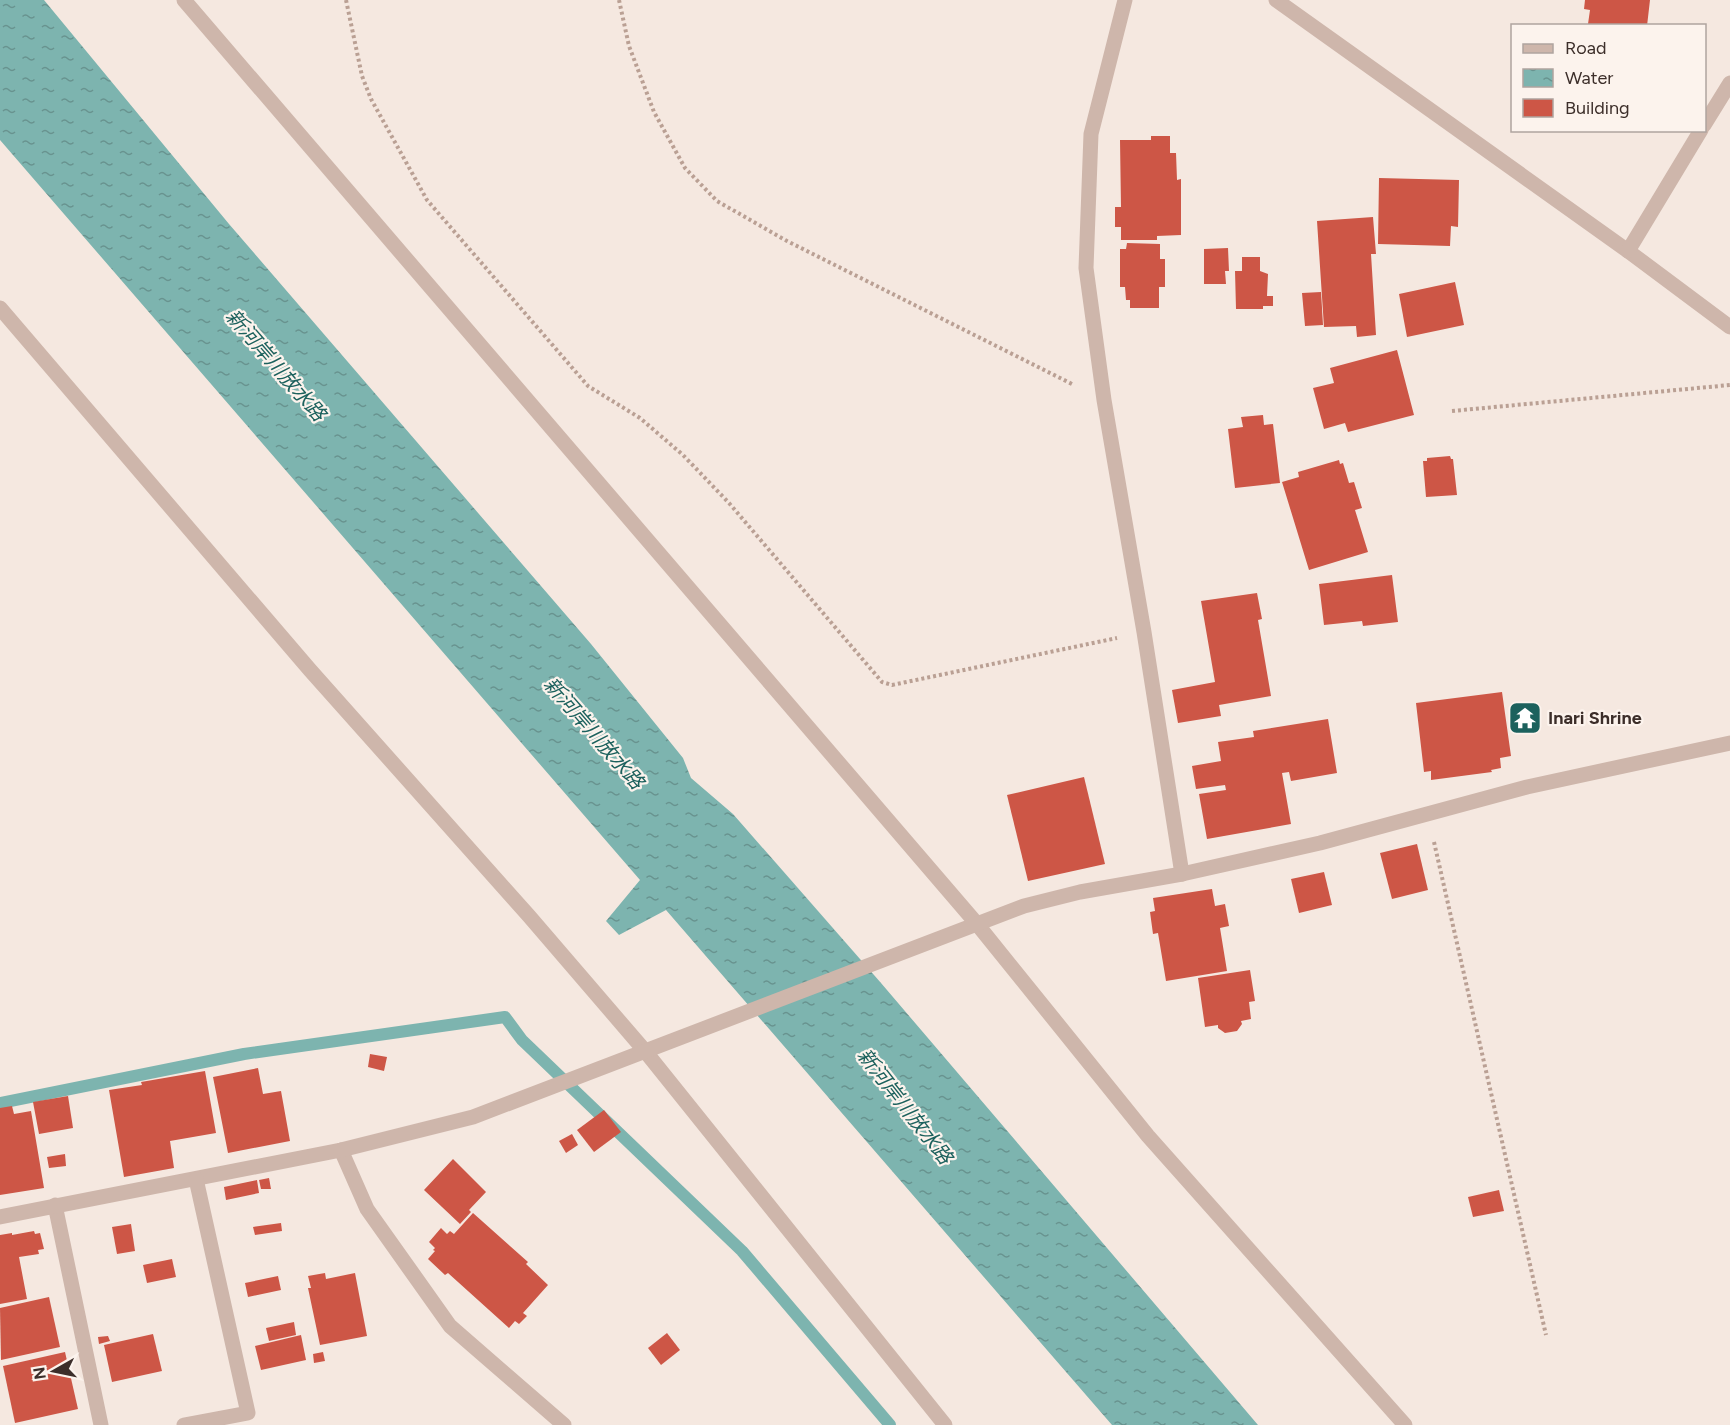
<svg xmlns="http://www.w3.org/2000/svg" width="1730" height="1425" viewBox="0 0 1730 1425" font-family="Figtree,'Noto Sans JP',sans-serif">
	<style>
		.water { fill: url(#water-ripples) }
		.lines { fill: none; stroke-linecap: round; stroke-linejoin: round }
		.stream { stroke: #7db4af; stroke-width: 12 }
		.building { fill: #cd5646 }
		.path { stroke: #baa094; stroke-width: 4; stroke-dasharray: 3 3; stroke-linecap: butt }
		.service { stroke: #ceb6ab; stroke-width: 15 }
		.minor { stroke: #ceb6ab; stroke-width: 15 }
		.tertiary { stroke: #ceb6ab; stroke-width: 15 }
		.labels { text-anchor: middle; dominant-baseline: central; stroke-width: 4.5; stroke-linejoin: round; paint-order: stroke }
		.poi-label { font-size: 18px; font-weight: bold; fill: #3c2e2a; stroke: #fcf3ed; text-anchor: start }
		.water-label { font-size: 20px; font-style: italic; fill: #1c615d; stroke: #fcf3ed }
	</style>
	<defs>
		<pattern id="water-ripples" width="26" height="14" patternUnits="userSpaceOnUse" patternTransform="scale(1.5)"><rect width="26" height="14" fill="#7db4af"/><path d="M2 4q2-2 4 0t4 0M15 11q2-2 4 0t4 0" fill="none" stroke="#68938f"/></pattern>
	</defs>
	<rect width="100%" height="100%" fill="#f5e8e0"/>
	<path class="water" d="M 0,0 L 44,0 L 229,224 L 591,644 L 683,758 L 691,778 L 733,814 L 881,983 L 1258,1425 L 1112,1425 L 666,910 L 619,935 L 606,921 L 640,880 L 0,140 Z"/>
	<g class="lines">
		<path class="stream" d="M 0,1103 L 244,1054 L 505,1017 L 522,1040 L 742,1251 L 890,1425"/>
	</g>
	<g class="building">
		<path d="M 1585,0 L 1650,0 L 1647,26 L 1588,24 L 1590,10 L 1584,9 Z"/>
		<path d="M 1151,136 L 1170,136 L 1170,153 L 1176,153 L 1177,180 L 1181,179 L 1181,235 L 1157,236 L 1157,240 L 1121,240 L 1121,227 L 1115,227 L 1115,207 L 1121,207 L 1120,140 L 1151,140 Z"/>
		<path d="M 1379,178 L 1459,180 L 1458,227 L 1451,226 L 1450,246 L 1378,244 Z"/>
		<path d="M 1373,217 L 1376,254 L 1371,254 L 1376,335 L 1357,337 L 1356,326 L 1324,327 L 1317,221 Z"/>
		<path d="M 1127,243 L 1160,244 L 1160,259 L 1165,259 L 1165,287 L 1159,287 L 1159,308 L 1130,308 L 1130,300 L 1126,300 L 1125,287 L 1120,287 L 1120,249 L 1126,249 Z"/>
		<path d="M 1228,248 L 1229,271 L 1225,271 L 1226,284 L 1204,284 L 1204,249 Z"/>
		<path d="M 1242,257 L 1260,257 L 1260,271 L 1268,274 L 1267,296 L 1273,296 L 1273,306 L 1263,306 L 1263,309 L 1236,309 L 1235,271 L 1242,271 Z"/>
		<path d="M 1455,282 L 1464,325 L 1407,337 L 1399,294 Z"/>
		<path d="M 1321,292 L 1323,325 L 1305,326 L 1302,293 Z"/>
		<path d="M 1397,350 L 1414,415 L 1348,432 L 1345,423 L 1324,429 L 1313,388 L 1334,383 L 1330,368 Z"/>
		<path d="M 1263,415 L 1264,425 L 1273,424 L 1280,483 L 1235,488 L 1228,429 L 1243,427 L 1241,417 Z"/>
		<path d="M 1450,456 L 1451,459 L 1453,459 L 1457,495 L 1426,497 L 1423,461 L 1427,461 L 1427,458 Z"/>
		<path d="M 1339,460 L 1340,464 L 1343,463 L 1349,483 L 1354,482 L 1362,508 L 1355,510 L 1368,552 L 1309,570 L 1282,482 L 1299,477 L 1298,472 Z"/>
		<path d="M 1392,575 L 1398,622 L 1363,626 L 1362,621 L 1324,625 L 1319,584 Z"/>
		<path d="M 1257,593 L 1262,619 L 1258,620 L 1271,696 L 1219,705 L 1221,716 L 1178,723 L 1172,690 L 1215,682 L 1201,601 Z"/>
		<path d="M 1502,692 L 1511,756 L 1500,758 L 1501,768 L 1491,770 L 1492,772 L 1431,780 L 1431,771 L 1424,772 L 1416,703 Z"/>
		<path d="M 1328,719 L 1337,773 L 1291,781 L 1289,772 L 1282,773 L 1291,824 L 1207,839 L 1199,794 L 1226,790 L 1225,785 L 1196,789 L 1192,766 L 1221,761 L 1218,742 L 1254,737 L 1253,731 Z"/>
		<path d="M 1084,777 L 1105,864 L 1028,881 L 1007,795 Z"/>
		<path d="M 1417,844 L 1428,890 L 1392,899 L 1380,853 Z"/>
		<path d="M 1324,872 L 1332,905 L 1299,913 L 1291,879 Z"/>
		<path d="M 1212,889 L 1215,906 L 1225,904 L 1229,926 L 1220,928 L 1227,971 L 1166,981 L 1158,933 L 1153,934 L 1150,912 L 1155,911 L 1153,898 Z"/>
		<path d="M 1250,970 L 1255,1001 L 1249,1002 L 1251,1019 L 1241,1021 L 1242,1024 L 1237,1031 L 1225,1033 L 1218,1028 L 1218,1025 L 1205,1027 L 1198,978 Z"/>
		<path d="M 370,1054 L 387,1057 L 384,1071 L 368,1067 Z"/>
		<path d="M 258,1068 L 263,1094 L 281,1091 L 290,1141 L 228,1153 L 213,1077 Z"/>
		<path d="M 205,1071 L 216,1133 L 170,1141 L 174,1168 L 124,1177 L 109,1090 L 142,1085 L 141,1082 Z"/>
		<path d="M 68,1096 L 73,1128 L 39,1134 L 33,1102 Z"/>
		<path d="M 12,1106 L 14,1114 L 31,1111 L 44,1188 L 0,1195 L 0,1108 Z"/>
		<path d="M 604,1110 L 621,1132 L 594,1152 L 577,1130 Z"/>
		<path d="M 572,1134 L 578,1145 L 566,1153 L 559,1141 Z"/>
		<path d="M 65,1154 L 66,1166 L 49,1168 L 47,1157 Z"/>
		<path d="M 453,1159 L 486,1192 L 469,1210 L 471,1212 L 460,1224 L 424,1190 Z"/>
		<path d="M 269,1178 L 271,1189 L 261,1189 L 259,1180 Z"/>
		<path d="M 257,1180 L 259,1193 L 226,1200 L 224,1187 Z"/>
		<path d="M 1499,1190 L 1504,1211 L 1473,1217 L 1468,1197 Z"/>
		<path d="M 473,1213 L 528,1262 L 526,1264 L 548,1285 L 523,1313 L 527,1316 L 519,1324 L 515,1321 L 509,1328 L 448,1273 L 445,1275 L 428,1259 L 435,1251 L 433,1250 L 435,1248 L 429,1242 L 441,1228 L 447,1234 L 450,1231 L 454,1234 Z"/>
		<path d="M 281,1223 L 282,1231 L 255,1235 L 253,1227 Z"/>
		<path d="M 131,1224 L 135,1251 L 117,1254 L 112,1227 Z"/>
		<path d="M 34,1231 L 35,1234 L 40,1233 L 44,1249 L 38,1250 L 39,1254 L 19,1257 L 27,1299 L 0,1304 L 0,1235 L 12,1233 L 12,1235 Z"/>
		<path d="M 172,1259 L 176,1277 L 147,1283 L 143,1265 Z"/>
		<path d="M 325,1273 L 326,1279 L 355,1273 L 367,1336 L 320,1345 L 308,1288 L 311,1288 L 308,1276 Z"/>
		<path d="M 278,1276 L 281,1290 L 248,1297 L 245,1283 Z"/>
		<path d="M 49,1297 L 60,1347 L 1,1360 L 0,1308 Z"/>
		<path d="M 294,1322 L 296,1335 L 269,1341 L 266,1328 Z"/>
		<path d="M 667,1333 L 680,1350 L 661,1365 L 648,1348 Z"/>
		<path d="M 153,1334 L 162,1371 L 112,1382 L 104,1345 Z"/>
		<path d="M 301,1335 L 306,1360 L 261,1370 L 255,1346 Z"/>
		<path d="M 108,1336 L 110,1341 L 99,1344 L 98,1337 Z"/>
		<path d="M 65,1352 L 78,1409 L 15,1423 L 3,1366 Z"/>
		<path d="M 323,1352 L 325,1361 L 314,1363 L 313,1354 Z"/>
	</g>
	<g class="lines">
		<g class="path">
			<path d="M 346,0 L 362,76 L 371,99 L 427,200 L 588,386 L 640,418 L 683,455 L 729,503 L 882,682 L 892,685 L 1117,638"/>
			<path d="M 619,0 L 629,46 L 654,112 L 685,168 L 717,201 L 787,241 L 1074,385"/>
			<path d="M 1452,411 L 1730,385"/>
			<path d="M 1434,842 L 1546,1335"/>
		</g>
		<path class="service" d="M 977,924 L 1148,1136 L 1405,1425"/>
		<g class="minor">
			<path d="M 184,0 L 977,924"/>
			<path d="M 1125,0 L 1091,134 L 1086,268 L 1104,400 L 1144,632 L 1182,874"/>
			<path d="M 0,308 L 310,670 L 529,916 L 645,1051 L 945,1425"/>
			<path d="M 341,1150 L 367,1209 L 450,1326 L 564,1425"/>
			<path d="M 55,1205 L 101,1425"/>
			<path d="M 0,1217 L 341,1150 L 473,1117 L 1024,906 L 1080,892 L 1182,874 L 1320,843 L 1527,787 L 1730,743"/>
			<path d="M 184,1425 L 248,1413 L 196,1179"/>
		</g>
		<g class="tertiary">
			<path d="M 1276,0 L 1628,251 L 1730,327"/>
			<path d="M 1704,125 L 1730,83"/>
			<path d="M 1628,251 L 1701,130"/>
		</g>
	</g>
	<defs>
		<g id="temple-square" transform="scale(1.725)"><rect x="-9" y="-9" width="18" height="18" rx="4" fill="#1c615d" stroke="#fcf3ed"/><path d="M0-6L5-2H3V0L6.5 2.5H4V6H1.5V3h-3V6H-4V2.5H-6.5L-3 0V-2H-5Z" fill="#fff"/></g>
	</defs>
	<g fill-rule="evenodd">
		<use href="#temple-square" x="1525" y="718"/>
	</g>
	<g class="labels">
		<g class="poi-label">
			<text x="1548" y="718">Inari Shrine</text>
		</g>
		<g class="water-label">
			<text transform="translate(276 365) rotate(49)">新河岸川放水路</text>
			<text transform="translate(594 733) rotate(49)">新河岸川放水路</text>
			<text transform="translate(905 1106) rotate(52)">新河岸川放水路</text>
		</g>
	</g>
	<rect x="1511" y="24" width="195" height="108" fill="#fcf3ed" stroke="#afa49f" stroke-width="1.5"/>
	<rect x="1523" y="44" width="30" height="9" fill="#ceb6ab" stroke="#afa49f" stroke-width="1.5"/>
	<text x="1565" y="54" font-size="18" fill="#3c2e2a">Road</text>
	<rect x="1523" y="69" width="30" height="18" fill="url(#water-ripples)" stroke="#afa49f" stroke-width="1.5"/>
	<text x="1565" y="84" font-size="18" fill="#3c2e2a">Water</text>
	<rect x="1523" y="99" width="30" height="18" fill="#cd5646" stroke="#afa49f" stroke-width="1.5"/>
	<text x="1565" y="114" font-size="18" fill="#3c2e2a">Building</text>
	<g transform="translate(54 1371) rotate(261)" stroke="#fcf3ed" stroke-width="4.5" paint-order="stroke">
	<path d="M0-4.5L10 22L0 15L-10 22Z" fill="#3c2e2a"/>
	<text y="-9" font-size="16" font-weight="bold" text-anchor="middle" fill="#3c2e2a">N</text>
	</g>
</svg>
